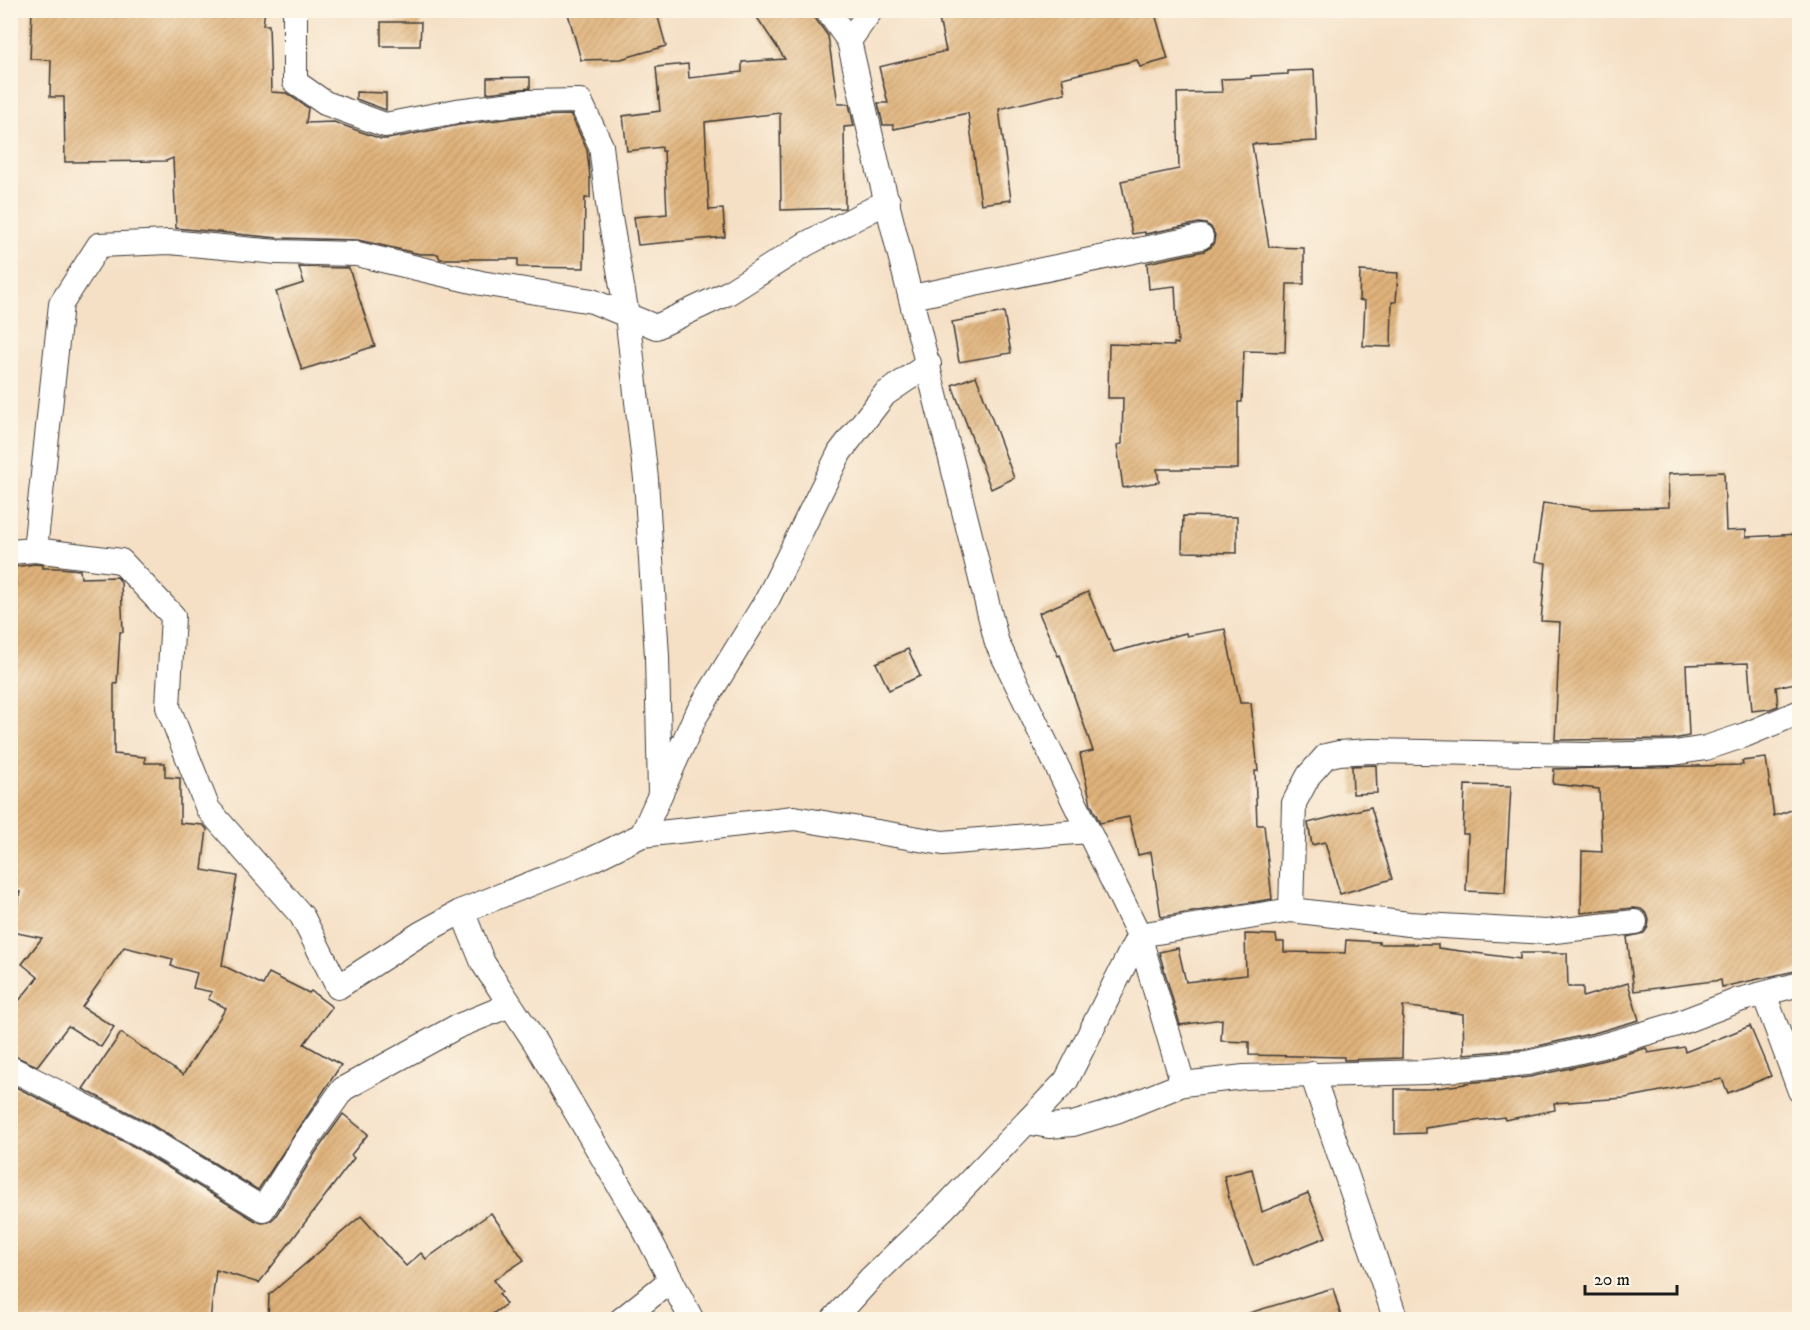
<svg xmlns="http://www.w3.org/2000/svg" width="1810" height="1330" viewBox="0 0 1810 1330" font-family="'IM FELL DW Pica',serif">
	<style>
		.building { fill: url(#building-hatch) }
		.lines { fill: none; stroke-linecap: round; stroke-linejoin: round }
		.minor-casing { stroke: #3d3936; stroke-width: 26 }
		.minor { stroke: #fff; stroke-width: 24 }
	</style>
	<defs>
		<pattern id="building-hatch" width="6" height="6" patternUnits="userSpaceOnUse" patternTransform="scale(1.5)"><rect width="6" height="6" fill="#dfb27a"/><path d="M-1 1l2-2M0 6l6-6M5 7l2-2" fill="none" stroke="#bf9869"/></pattern>
	</defs>
	<rect width="100%" height="100%" fill="#fcf5e5"/>
	<filter id="ink" filterUnits="userSpaceOnUse"><feTurbulence type="fractalNoise" baseFrequency=".0167" numOctaves="2"/><feDisplacementMap in="SourceGraphic" scale="12" xChannelSelector="R" yChannelSelector="G"/><feConvolveMatrix kernelMatrix="1 2 1 2 8 2 1 2 1" color-interpolation-filters="sRGB"/></filter>
	<filter id="wash" filterUnits="userSpaceOnUse"><feTurbulence type="fractalNoise" baseFrequency=".008" numOctaves="4" result="noise"/><feDisplacementMap in="SourceGraphic" scale="24" xChannelSelector="R" yChannelSelector="G"/><feGaussianBlur stdDeviation="1.35" result="paint"/><feColorMatrix in="noise" values="0 0 0 0 0 0 0 0 0 0 0 0 0 0 0 0 0 1.4 0 .05"/><feComposite in="paint" operator="in"/></filter>
	<g filter="url(#wash)">
		<rect width="100%" height="100%" fill="#f5e0c6"/>
		<g id="blocks">
			<g class="building">
				<path d="M 32,10 L 265,10 L 263,25 L 269,25 L 271,92 L 286,93 L 308,108 L 306,123 L 334,122 L 381,139 L 388,139 L 459,125 L 528,116 L 571,115 L 587,150 L 590,178 L 590,198 L 585,198 L 584,268 L 518,267 L 518,259 L 440,259 L 438,254 L 420,254 L 358,240 L 278,238 L 176,228 L 173,158 L 166,161 L 65,162 L 64,97 L 50,97 L 51,60 L 30,59 Z"/>
				<path d="M 567,10 L 656,10 L 666,46 L 621,59 L 581,60 Z"/>
				<path d="M 752,10 L 813,10 L 815,18 L 828,36 L 838,104 L 849,104 L 854,126 L 844,127 L 845,208 L 781,210 L 780,113 L 705,122 L 709,210 L 723,209 L 725,237 L 638,245 L 634,217 L 667,214 L 664,151 L 662,151 L 662,147 L 627,151 L 623,116 L 660,111 L 656,67 L 688,64 L 689,78 L 742,72 L 742,62 L 785,59 Z"/>
				<path d="M 937,10 L 1154,10 L 1168,59 L 1140,67 L 1137,60 L 1062,78 L 1065,93 L 999,109 L 1011,200 L 981,204 L 968,113 L 894,129 L 893,125 L 883,125 L 878,103 L 888,103 L 879,67 L 946,51 Z"/>
				<path d="M 381,22 L 421,22 L 420,46 L 381,46 Z"/>
				<path d="M 1314,70 L 1317,141 L 1252,144 L 1269,247 L 1304,248 L 1304,284 L 1287,284 L 1285,352 L 1244,351 L 1242,402 L 1238,402 L 1238,469 L 1157,469 L 1159,482 L 1123,488 L 1117,445 L 1122,444 L 1123,398 L 1108,398 L 1109,344 L 1174,346 L 1174,343 L 1178,344 L 1175,286 L 1149,289 L 1147,263 L 1204,251 L 1211,247 L 1214,242 L 1215,235 L 1211,227 L 1206,224 L 1199,223 L 1145,234 L 1145,232 L 1132,234 L 1121,181 L 1179,169 L 1177,93 L 1222,92 L 1221,79 L 1251,78 L 1251,76 L 1288,74 L 1288,71 Z"/>
				<path d="M 530,77 L 530,88 L 487,93 L 487,78 Z"/>
				<path d="M 356,92 L 386,93 L 386,110 L 356,99 Z"/>
				<path d="M 299,267 L 349,268 L 375,346 L 302,370 L 276,292 L 304,283 Z"/>
				<path d="M 1360,271 L 1398,273 L 1396,302 L 1392,302 L 1391,347 L 1363,346 L 1365,301 L 1359,300 Z"/>
				<path d="M 1004,312 L 1011,353 L 959,362 L 952,322 Z"/>
				<path d="M 976,376 L 1014,478 L 991,489 L 952,385 Z"/>
				<path d="M 1724,472 L 1726,531 L 1746,530 L 1746,537 L 1800,534 L 1800,682 L 1776,687 L 1778,706 L 1770,709 L 1752,711 L 1748,663 L 1686,665 L 1689,736 L 1673,739 L 1555,740 L 1560,622 L 1541,621 L 1546,563 L 1535,561 L 1543,503 L 1591,509 L 1669,507 L 1668,474 Z"/>
				<path d="M 1183,516 L 1237,517 L 1237,553 L 1182,552 Z"/>
				<path d="M 35,564 L 43,565 L 43,568 L 60,568 L 80,570 L 81,578 L 117,577 L 121,582 L 123,632 L 120,632 L 117,684 L 114,683 L 114,754 L 145,757 L 145,763 L 165,763 L 165,777 L 180,778 L 180,823 L 203,825 L 207,829 L 202,870 L 237,876 L 222,965 L 263,985 L 269,973 L 309,993 L 311,991 L 332,1007 L 304,1044 L 341,1065 L 258,1190 L 147,1122 L 83,1089 L 121,1033 L 183,1075 L 226,1008 L 208,999 L 212,992 L 193,988 L 197,973 L 171,966 L 173,959 L 124,947 L 82,1007 L 114,1027 L 101,1047 L 68,1026 L 37,1066 L 10,1054 L 10,1012 L 38,977 L 22,964 L 42,938 L 12,932 L 20,892 L 10,891 L 10,587 L 16,586 L 14,567 Z"/>
				<path d="M 1088,592 L 1114,652 L 1186,633 L 1187,636 L 1225,629 L 1240,703 L 1251,703 L 1258,771 L 1255,771 L 1257,825 L 1264,825 L 1272,899 L 1161,917 L 1151,852 L 1138,855 L 1129,817 L 1100,823 L 1091,804 L 1080,754 L 1093,751 L 1060,655 L 1058,656 L 1039,613 Z"/>
				<path d="M 908,649 L 920,676 L 889,690 L 876,663 Z"/>
				<path d="M 1766,758 L 1774,816 L 1800,807 L 1800,970 L 1722,987 L 1721,980 L 1634,991 L 1627,937 L 1644,933 L 1648,927 L 1649,920 L 1647,914 L 1641,909 L 1634,908 L 1581,913 L 1582,851 L 1602,852 L 1599,789 L 1553,784 L 1554,769 L 1743,765 L 1742,761 Z"/>
				<path d="M 1376,765 L 1377,793 L 1353,794 L 1352,766 Z"/>
				<path d="M 1465,785 L 1511,786 L 1505,893 L 1466,891 L 1468,834 L 1463,834 Z"/>
				<path d="M 1371,807 L 1392,879 L 1340,894 L 1325,842 L 1312,845 L 1308,823 Z"/>
				<path d="M 1245,934 L 1276,935 L 1277,942 L 1284,942 L 1284,952 L 1345,953 L 1346,940 L 1379,942 L 1379,944 L 1438,944 L 1438,948 L 1520,959 L 1520,953 L 1567,953 L 1568,987 L 1583,987 L 1583,997 L 1628,983 L 1639,1020 L 1594,1033 L 1525,1049 L 1464,1054 L 1463,1014 L 1403,1006 L 1402,1058 L 1344,1060 L 1344,1057 L 1249,1055 L 1249,1042 L 1221,1041 L 1222,1019 L 1180,1025 L 1159,952 L 1178,948 L 1186,982 L 1246,975 Z"/>
				<path d="M 1750,1026 L 1771,1076 L 1728,1093 L 1722,1079 L 1625,1098 L 1554,1103 L 1555,1110 L 1505,1120 L 1504,1117 L 1425,1128 L 1425,1133 L 1395,1134 L 1395,1089 L 1430,1089 L 1465,1084 L 1465,1083 L 1530,1077 L 1601,1061 L 1646,1048 L 1648,1053 L 1684,1047 L 1685,1052 Z"/>
				<path d="M 10,1084 L 133,1146 L 256,1221 L 262,1223 L 269,1222 L 275,1217 L 316,1152 L 343,1114 L 368,1134 L 351,1155 L 354,1158 L 259,1283 L 216,1270 L 210,1320 L 10,1320 Z"/>
				<path d="M 1252,1169 L 1262,1212 L 1308,1193 L 1326,1237 L 1254,1266 L 1231,1207 L 1224,1176 Z"/>
				<path d="M 491,1213 L 524,1260 L 494,1280 L 502,1292 L 499,1294 L 506,1304 L 484,1320 L 268,1320 L 269,1295 L 361,1216 L 406,1266 L 421,1253 L 426,1259 Z"/>
				<path d="M 1333,1288 L 1342,1320 L 1250,1320 L 1249,1313 Z"/>
			</g>
		</g>
	</g>
	<g filter="url(#ink)">
		<use href="#blocks" fill-opacity="0" stroke="#3d3936" stroke-width="1.5"/>
		<g class="lines">
			<g class="minor-casing">
				<g id="minor">
					<path d="M 295,10 L 295,82 L 325,103 L 385,125 L 457,111 L 527,102 L 580,101 L 601,146 L 609,212 L 627,315 L 646,479 L 657,656 L 660,794"/>
					<path d="M 827,10 L 849,41"/>
					<path d="M 871,10 L 849,41 L 878,167 L 997,643 L 1139,935 L 1183,1084"/>
					<path d="M 912,297 L 1201,237"/>
					<path d="M 35,550 L 61,304 L 99,245 L 169,242 L 277,252 L 357,254 L 481,283 L 592,301 L 656,327 L 728,293 L 806,244 L 888,201"/>
					<path d="M 10,552 L 35,550 L 121,561 L 173,616 L 168,707 L 208,809 L 302,916 L 338,987 L 420,934 L 462,911 L 591,860 L 642,835 L 794,818 L 943,843 L 1088,831"/>
					<path d="M 642,835 L 695,717 L 768,598 L 840,452 L 885,394 L 929,364"/>
					<path d="M 1291,910 L 1409,924 L 1546,932 L 1635,922"/>
					<path d="M 462,911 L 483,963 L 535,1042 L 641,1223 L 692,1320"/>
					<path d="M 1764,994 L 1800,1091"/>
					<path d="M 10,1068 L 140,1134 L 263,1209 L 304,1144 L 343,1089 L 456,1027 L 510,1005"/>
					<path d="M 1312,1074 L 1396,1320"/>
					<path d="M 1027,1122 L 1049,1126 L 1073,1124 L 1119,1110 L 1183,1084 L 1244,1077 L 1425,1072 L 1527,1063 L 1598,1047 L 1674,1025 L 1739,1000 L 1800,984"/>
					<path d="M 621,1320 L 671,1280"/>
					<path d="M 833,1320 L 870,1279 L 945,1207 L 1066,1081 L 1139,935 L 1291,910 L 1294,803 L 1309,775 L 1326,756 L 1339,753 L 1370,751 L 1590,755 L 1674,753 L 1706,748 L 1745,735 L 1800,712"/>
				</g>
			</g>
			<use href="#minor" class="minor"/>
		</g>
	</g>
	<rect width="1810" height="1330" fill="none" stroke="#fcf5e5" stroke-width="36"/>
	<path d="M1585 1285v9h92v-9" fill="none" stroke="#1c1c1c" stroke-width="3"/>
	<text x="1594" y="1285" font-size="18" fill="#1c1c1c" stroke="#fcf5e5" stroke-width="4.5" paint-order="stroke">20 m</text>
</svg>
